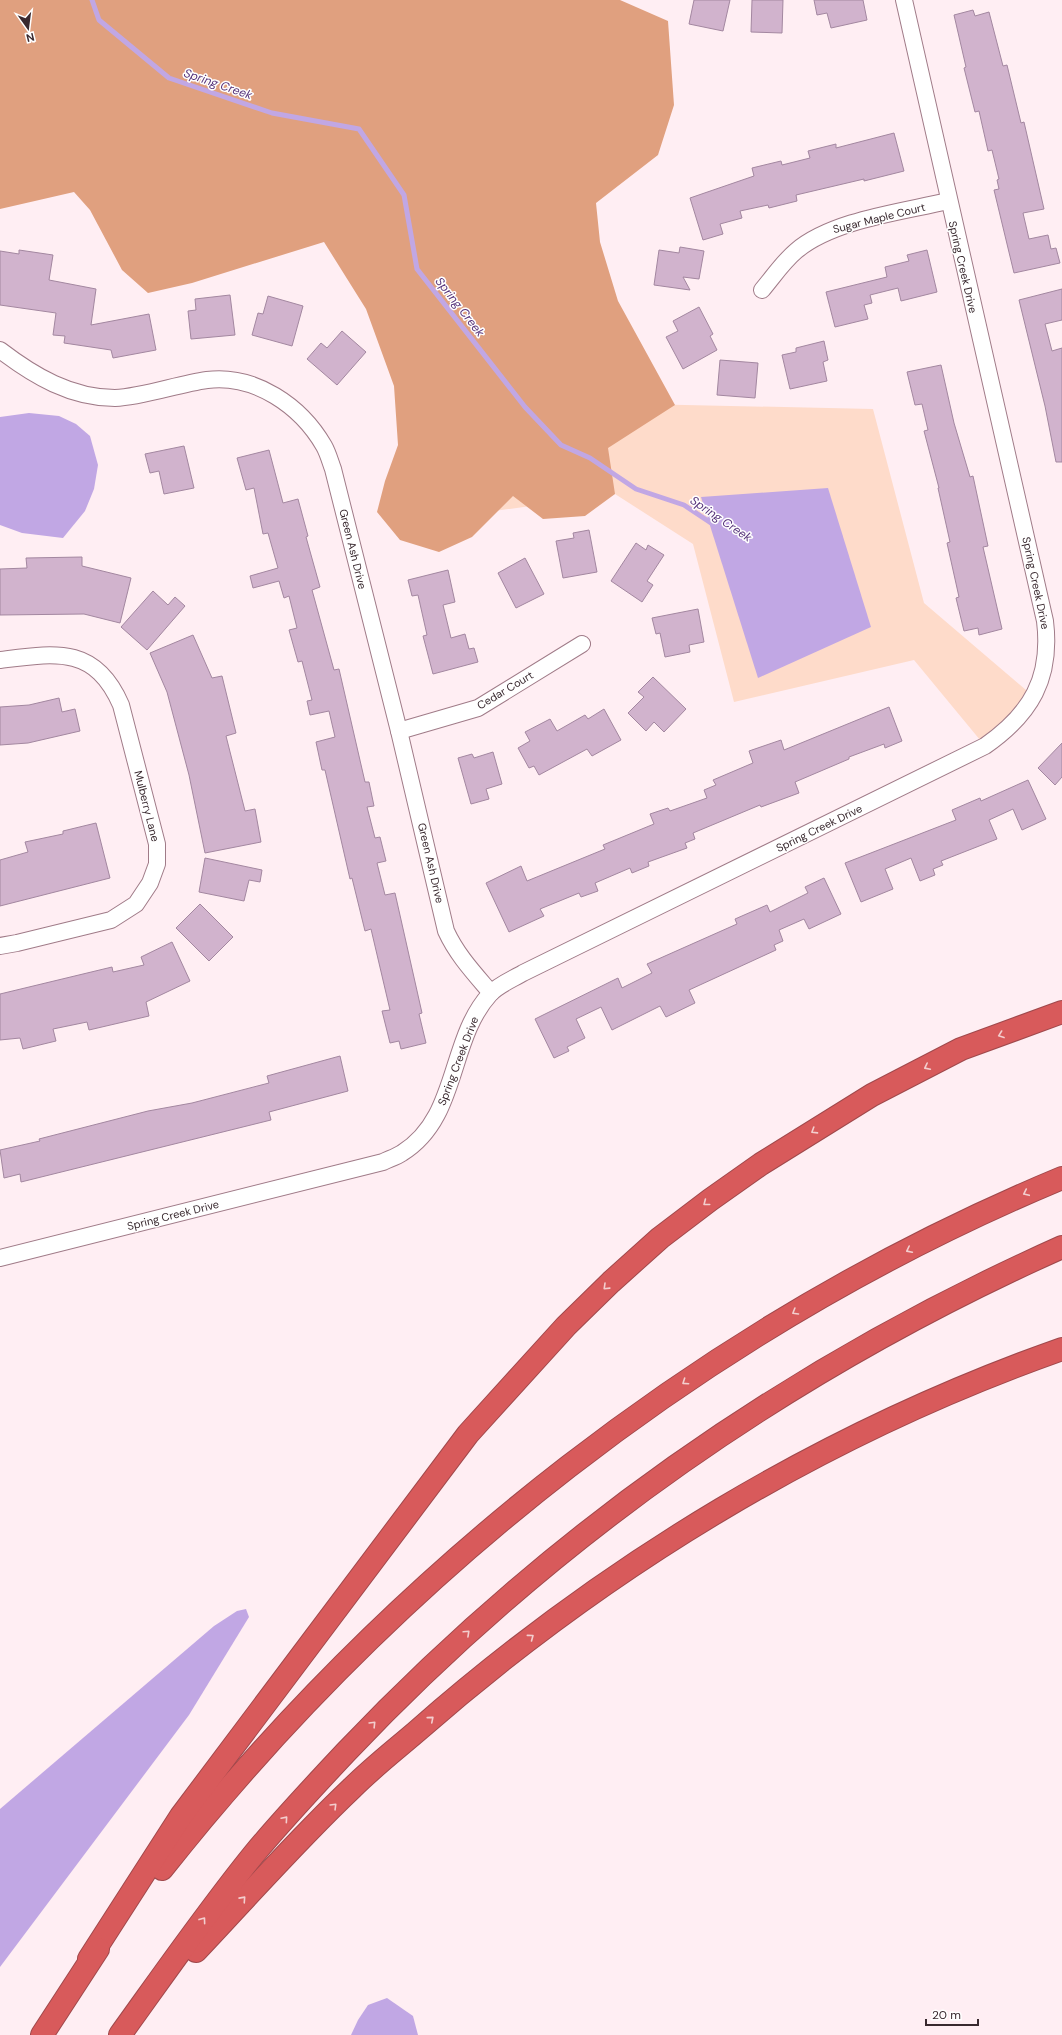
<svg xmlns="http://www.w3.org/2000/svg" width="1062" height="2035" viewBox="0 0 1062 2035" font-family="'DM Sans',sans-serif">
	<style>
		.green { fill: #fedbca }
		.forest { fill: #e0a07f }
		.water { fill: #c1a7e4 }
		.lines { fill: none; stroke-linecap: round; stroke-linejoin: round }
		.stream { stroke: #c1a7e4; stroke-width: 5 }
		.building { fill: #d1b3cd; stroke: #a387a0 }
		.minor-casing { stroke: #a07b88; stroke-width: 18 }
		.motorway-casing { stroke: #a0494c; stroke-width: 24 }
		.minor { stroke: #fff; stroke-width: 16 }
		.motorway { stroke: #d85a5b; stroke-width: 22 }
		.oneway { stroke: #f3cece }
		.labels { text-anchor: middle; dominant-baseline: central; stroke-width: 3; stroke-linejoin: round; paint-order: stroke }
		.street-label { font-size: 11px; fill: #39292f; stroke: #fff }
		.water-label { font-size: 12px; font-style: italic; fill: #57347b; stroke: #fff }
	</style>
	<rect width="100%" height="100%" fill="#ffeef3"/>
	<path class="green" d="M 361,218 L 640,404 L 873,409 L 924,603 L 1033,696 L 985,746 L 914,660 L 734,702 L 693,544 L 615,494 L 403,524 L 425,393 Z"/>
	<path class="forest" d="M 0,0 L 620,0 L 668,21 L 674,105 L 658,155 L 596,203 L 600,242 L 618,301 L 675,405 L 608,448 L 615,494 L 585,516 L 543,519 L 513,496 L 472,537 L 439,552 L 400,540 L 377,512 L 385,481 L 398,445 L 394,386 L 366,309 L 324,242 L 192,283 L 148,293 L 122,270 L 90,210 L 74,192 L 0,209 Z"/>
	<g class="water">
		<path d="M 29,413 L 59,416 L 76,424 L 90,436 L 98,465 L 94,489 L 85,511 L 63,538 L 22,533 L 0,525 L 0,417 Z"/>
		<path d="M 828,488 L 871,627 L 758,678 L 701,497 Z"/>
		<path d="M 246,1609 L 249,1617 L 189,1715 L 0,1967 L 0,1809 L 214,1626 L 237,1611 Z"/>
		<path d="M 387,1998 L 413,2016 L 418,2035 L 351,2035 L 358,2020 L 368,2005 Z"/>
	</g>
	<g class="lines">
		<path class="stream" d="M 92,0 L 99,20 L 169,78 L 272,113 L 359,129 L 404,195 L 417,269 L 525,407 L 561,445 L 590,458 L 636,489 L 684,505 L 714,525"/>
	</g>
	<g class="building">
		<path d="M 694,0 L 730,0 L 723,31 L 689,24 Z"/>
		<path d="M 752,0 L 783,0 L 782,33 L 751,32 Z"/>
		<path d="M 814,0 L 863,0 L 867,20 L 831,28 L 827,13 L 817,15 Z"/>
		<path d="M 973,10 L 975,16 L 989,12 L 1003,66 L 1007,65 L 1021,123 L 1024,122 L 1044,209 L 1023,213 L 1029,239 L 1048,235 L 1051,249 L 1056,248 L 1060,263 L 1014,273 L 994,190 L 999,189 L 997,180 L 999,179 L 992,150 L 988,151 L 979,111 L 975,112 L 964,68 L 966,67 L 954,15 Z"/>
		<path d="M 894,133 L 904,171 L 864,181 L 864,179 L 796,195 L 797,201 L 769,208 L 768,205 L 740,211 L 742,218 L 720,224 L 723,234 L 703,240 L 690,198 L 754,176 L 752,168 L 781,161 L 782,165 L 810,158 L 808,151 L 836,144 L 836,148 Z"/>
		<path d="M 680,247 L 704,251 L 699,279 L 683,277 L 690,290 L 654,285 L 659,250 L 679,253 Z"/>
		<path d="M 19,250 L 53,255 L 49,280 L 96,289 L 91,325 L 149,314 L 156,350 L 113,358 L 111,350 L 64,343 L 65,336 L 53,335 L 56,313 L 0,305 L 0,251 L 19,254 Z"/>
		<path d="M 927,250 L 937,292 L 901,301 L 898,288 L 870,295 L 872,303 L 864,305 L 868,319 L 835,327 L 826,292 L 887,277 L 885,267 L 909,261 L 907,255 Z"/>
		<path d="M 1062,289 L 1062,320 L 1045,324 L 1052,351 L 1062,348 L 1062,462 L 1056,462 L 1045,406 L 1019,300 Z"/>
		<path d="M 230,295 L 235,335 L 191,339 L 188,311 L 196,310 L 195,299 Z"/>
		<path d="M 268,296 L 303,306 L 292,346 L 252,335 L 258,313 L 263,314 Z"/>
		<path d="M 699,307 L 713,334 L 710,336 L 717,350 L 683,369 L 666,337 L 678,331 L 673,321 Z"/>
		<path d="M 342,331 L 366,352 L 337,385 L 307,359 L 321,343 L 327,348 Z"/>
		<path d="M 824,341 L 828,360 L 823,362 L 827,381 L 790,389 L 782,355 L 796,352 L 796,348 Z"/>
		<path d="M 720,360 L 758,363 L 755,398 L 717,395 Z"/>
		<path d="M 941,365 L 954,423 L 970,477 L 973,476 L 988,546 L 983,547 L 1002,629 L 979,635 L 978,628 L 964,631 L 956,598 L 959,597 L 947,543 L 950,542 L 938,488 L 939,488 L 924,431 L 928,430 L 922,404 L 915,405 L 907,372 Z"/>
		<path d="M 184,446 L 194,488 L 164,494 L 159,471 L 150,473 L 145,454 Z"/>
		<path d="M 269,450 L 283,503 L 298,499 L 308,536 L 306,537 L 320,587 L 312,590 L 334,670 L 339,669 L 365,782 L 369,782 L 374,806 L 367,807 L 375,838 L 380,837 L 386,861 L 377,863 L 385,895 L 395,893 L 422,1013 L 419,1014 L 426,1043 L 401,1049 L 399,1041 L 390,1043 L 382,1011 L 390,1010 L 371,929 L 365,931 L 352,878 L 350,879 L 325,770 L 322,770 L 316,742 L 335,737 L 329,711 L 310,715 L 307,701 L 312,700 L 302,661 L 298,662 L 289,630 L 297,628 L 289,596 L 284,598 L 279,581 L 253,588 L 250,576 L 278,568 L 268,533 L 263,534 L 254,488 L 246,490 L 237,458 Z"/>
		<path d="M 589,530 L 597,572 L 563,578 L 556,541 L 574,538 L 573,533 Z"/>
		<path d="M 636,543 L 646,550 L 648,545 L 664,555 L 647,581 L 653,585 L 642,602 L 611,581 Z"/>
		<path d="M 82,557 L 82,566 L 131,578 L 120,623 L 84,614 L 0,615 L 0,569 L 27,568 L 26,558 Z"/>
		<path d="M 525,558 L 544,594 L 516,608 L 498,573 Z"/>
		<path d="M 448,570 L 455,602 L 443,605 L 451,638 L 465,634 L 469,649 L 474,648 L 478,662 L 433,674 L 423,636 L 427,635 L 418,595 L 412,596 L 408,580 Z"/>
		<path d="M 153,591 L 168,605 L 175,597 L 185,606 L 147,650 L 121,627 Z"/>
		<path d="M 698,609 L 704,642 L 689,645 L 690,652 L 665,657 L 660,633 L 656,634 L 652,618 Z"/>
		<path d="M 193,635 L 212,678 L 222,676 L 236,733 L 226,736 L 245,811 L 255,809 L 261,842 L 205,853 L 189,775 L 167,692 L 150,653 Z"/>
		<path d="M 653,677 L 686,709 L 664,732 L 654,722 L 646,731 L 628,713 L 644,697 L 638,692 Z"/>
		<path d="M 59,698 L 62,712 L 75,709 L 80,731 L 28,743 L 0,745 L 0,707 L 29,705 Z"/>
		<path d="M 889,707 L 902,741 L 885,748 L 884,744 L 849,757 L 849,759 L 795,782 L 799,793 L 761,807 L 760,805 L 693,833 L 695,839 L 685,843 L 687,848 L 648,862 L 649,866 L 632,873 L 630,868 L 595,883 L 598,891 L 581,897 L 579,893 L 540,909 L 544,916 L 509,932 L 486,883 L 521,866 L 527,881 L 605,849 L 603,845 L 654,824 L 650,814 L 668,808 L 670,811 L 707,798 L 704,790 L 716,785 L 713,780 L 753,763 L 749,751 L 781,740 L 784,750 Z"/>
		<path d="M 604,709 L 621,740 L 592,756 L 587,749 L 539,775 L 534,766 L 529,768 L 518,748 L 530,741 L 525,732 L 550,719 L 557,731 L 585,715 L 588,719 Z"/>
		<path d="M 1062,743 L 1062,777 L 1055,785 L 1038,768 Z"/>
		<path d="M 493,752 L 502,784 L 486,789 L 489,799 L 471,804 L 458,758 L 472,754 L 474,758 Z"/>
		<path d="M 1028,780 L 1046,819 L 1022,830 L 1013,809 L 989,820 L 997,839 L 941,861 L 943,865 L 933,869 L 935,875 L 920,881 L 911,858 L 885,869 L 893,889 L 861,902 L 845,863 L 956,820 L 952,810 L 980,798 L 981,801 Z"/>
		<path d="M 96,823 L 110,878 L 0,906 L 0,860 L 28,852 L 25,842 L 63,834 L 63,831 Z"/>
		<path d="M 205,858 L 262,870 L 260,882 L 249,880 L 244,901 L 199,892 Z"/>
		<path d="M 824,878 L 841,914 L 809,929 L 804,919 L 779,930 L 783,941 L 774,945 L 776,950 L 689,990 L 695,1003 L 666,1017 L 660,1006 L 612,1030 L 601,1007 L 576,1019 L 585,1038 L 567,1047 L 569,1051 L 554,1058 L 535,1019 L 618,978 L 622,988 L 652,973 L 647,964 L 737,924 L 735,919 L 767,905 L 770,912 L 808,893 L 805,887 Z"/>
		<path d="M 200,904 L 233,937 L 209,961 L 176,928 Z"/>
		<path d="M 172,942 L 190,981 L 146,1002 L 149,1016 L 89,1030 L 87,1022 L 53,1029 L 56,1041 L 23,1049 L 20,1038 L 0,1040 L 0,994 L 112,967 L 113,972 L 144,965 L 141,957 Z"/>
		<path d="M 340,1056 L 348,1091 L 269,1112 L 271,1120 L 21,1182 L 20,1174 L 4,1178 L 0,1150 L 40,1141 L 39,1139 L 148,1111 L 192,1103 L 269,1083 L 267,1076 Z"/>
	</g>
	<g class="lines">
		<g class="minor-casing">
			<g id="minor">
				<path d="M 762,290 C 773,277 783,262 796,251 C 832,220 902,212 948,201"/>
				<path d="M 0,350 C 34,376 71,398 115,398 C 143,397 178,384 207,380 C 255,374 301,406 324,446 C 328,453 330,461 333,469 L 399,731 L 446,931 C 457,955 474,973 491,993"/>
				<path d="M 0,660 C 55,653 95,645 121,705 L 157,844 L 157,864 L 150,883 L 136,904 L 111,920 L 17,943 L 0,946"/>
				<path d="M 399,731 L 478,708 L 582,644"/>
				<path d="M 0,1258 L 383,1162 C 389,1159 396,1157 402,1153 C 459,1118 448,1040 490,994 C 498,985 513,979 523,973 L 985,746 C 1031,714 1052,678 1045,621 L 904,0"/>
			</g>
		</g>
		<g class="motorway-casing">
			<g id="motorway">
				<path d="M 162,1869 C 399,1570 709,1325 1062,1178"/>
				<path d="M 196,1951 C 248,1896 297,1840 352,1788 C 372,1768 395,1750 416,1732 C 606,1565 824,1433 1062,1349"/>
				<path d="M 89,1959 L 181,1816 L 468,1434 L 566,1326 L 611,1282 L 660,1238 L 710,1200 L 761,1164 L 872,1095 L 961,1049 L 1062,1012"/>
				<path d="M 42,2035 L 98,1949"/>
				<path d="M 120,2035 C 164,1974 207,1912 254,1854 C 283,1819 315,1785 346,1752 C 552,1535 789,1369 1062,1247"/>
			</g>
		</g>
		<use href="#minor" class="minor"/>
		<use href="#motorway" class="motorway"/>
	</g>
	<defs><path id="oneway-chevron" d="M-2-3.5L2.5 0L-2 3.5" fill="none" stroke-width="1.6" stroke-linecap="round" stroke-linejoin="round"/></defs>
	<g class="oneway">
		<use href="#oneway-chevron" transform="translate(1001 1035) rotate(160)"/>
		<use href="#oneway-chevron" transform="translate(927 1067) rotate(153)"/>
		<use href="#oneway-chevron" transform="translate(814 1131) rotate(148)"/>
		<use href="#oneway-chevron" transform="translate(1026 1193) rotate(155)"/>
		<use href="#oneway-chevron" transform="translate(706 1203) rotate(142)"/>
		<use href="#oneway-chevron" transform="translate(909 1250) rotate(153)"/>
		<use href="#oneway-chevron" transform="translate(606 1287) rotate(136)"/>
		<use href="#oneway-chevron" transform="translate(795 1312) rotate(149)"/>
		<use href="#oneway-chevron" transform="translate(685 1382) rotate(146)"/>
		<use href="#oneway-chevron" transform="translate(467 1633) rotate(-43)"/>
		<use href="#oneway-chevron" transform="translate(531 1637) rotate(-37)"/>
		<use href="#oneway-chevron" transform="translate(431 1719) rotate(-41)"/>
		<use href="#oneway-chevron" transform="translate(373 1724) rotate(-46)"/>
		<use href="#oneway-chevron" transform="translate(334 1806) rotate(-45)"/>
		<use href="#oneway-chevron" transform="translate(285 1819) rotate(-49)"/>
		<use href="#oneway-chevron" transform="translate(243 1899) rotate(-48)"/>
		<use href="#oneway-chevron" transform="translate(203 1920) rotate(-54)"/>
	</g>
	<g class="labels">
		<g class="street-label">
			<text transform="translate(879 218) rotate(-14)">Sugar Maple Court</text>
			<text transform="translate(963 267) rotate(77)">Spring Creek Drive</text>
			<text transform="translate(353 549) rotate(76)">Green Ash Drive</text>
			<text transform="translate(1036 583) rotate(78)">Spring Creek Drive</text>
			<text transform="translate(505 690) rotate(-31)">Cedar Court</text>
			<text transform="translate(147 806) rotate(76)">Mulberry Lane</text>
			<text transform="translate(819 828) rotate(-26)">Spring Creek Drive</text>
			<text transform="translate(431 863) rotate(77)">Green Ash Drive</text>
			<text transform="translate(458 1061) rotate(-69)">Spring Creek Drive</text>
			<text transform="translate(173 1215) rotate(-14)">Spring Creek Drive</text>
		</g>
		<g class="water-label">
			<text transform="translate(218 84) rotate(19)">Spring Creek</text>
			<text transform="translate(460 307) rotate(52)">Spring Creek</text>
			<text transform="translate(721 519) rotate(34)">Spring Creek</text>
		</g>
	</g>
	<g transform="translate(28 28) rotate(166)" stroke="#ffffff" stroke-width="3" paint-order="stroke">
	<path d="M0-3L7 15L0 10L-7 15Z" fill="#39292f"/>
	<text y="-6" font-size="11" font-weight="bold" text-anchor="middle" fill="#39292f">N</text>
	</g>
	<path d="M926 2019v6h52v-6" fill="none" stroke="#39292f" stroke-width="2"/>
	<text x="932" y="2019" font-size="12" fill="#39292f" stroke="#ffffff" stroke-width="3" paint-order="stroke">20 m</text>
</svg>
